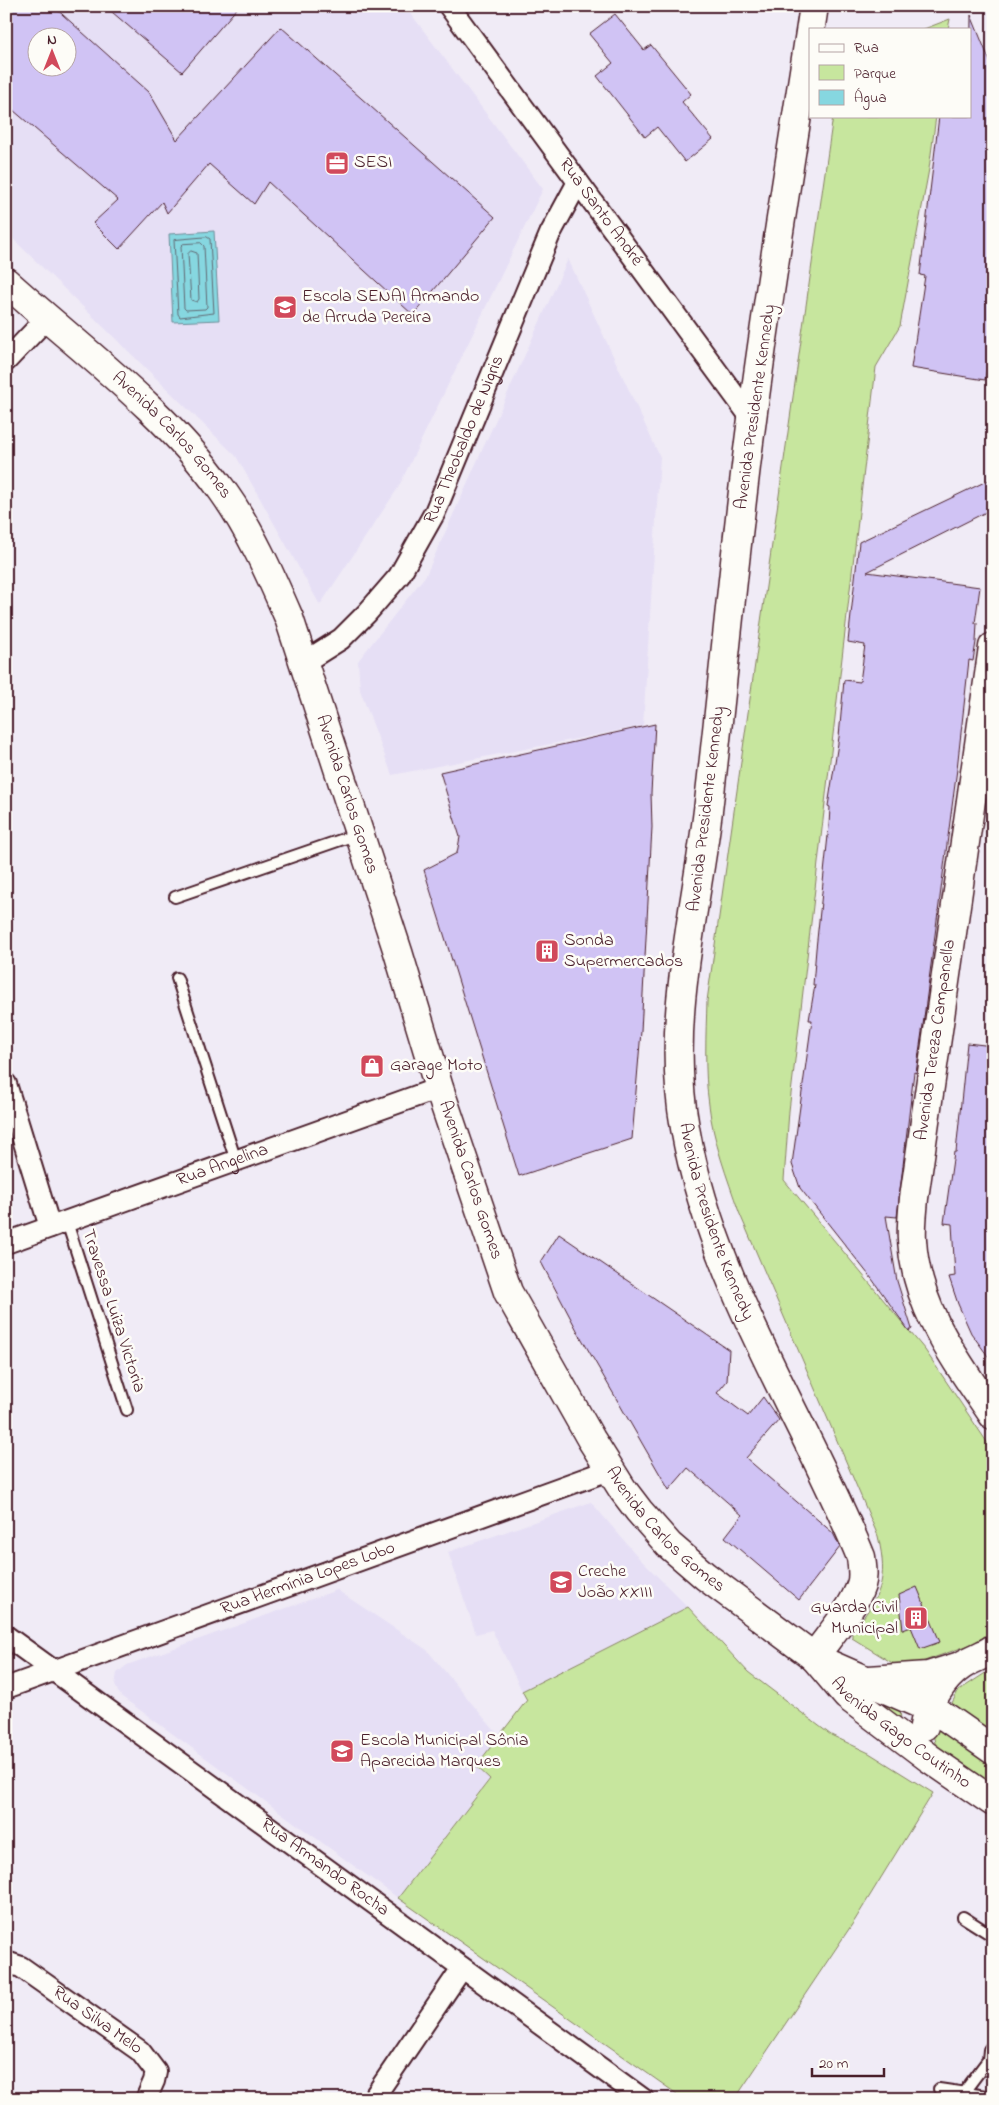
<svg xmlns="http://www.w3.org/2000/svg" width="999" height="2105" viewBox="0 0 999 2105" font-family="'Indie Flower',sans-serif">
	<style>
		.built { fill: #e6dff5; fill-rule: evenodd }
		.green { fill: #c7e69e; stroke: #888264 }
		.water { fill: #86d7e0; stroke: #6e8d98 }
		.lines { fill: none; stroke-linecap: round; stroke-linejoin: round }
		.shore { stroke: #626973; stroke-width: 1 }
		.building { fill: #d0c3f4; stroke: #4a1f2b; fill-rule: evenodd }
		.service-casing { stroke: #4a1f2b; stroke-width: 14 }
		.minor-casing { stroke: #4a1f2b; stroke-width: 24 }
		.secondary-casing { stroke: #4a1f2b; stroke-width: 31 }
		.primary-casing { stroke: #4a1f2b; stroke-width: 31 }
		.service { stroke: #fdfcf7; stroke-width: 10 }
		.minor { stroke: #fdfcf7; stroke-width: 20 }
		.secondary { stroke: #fdfcf7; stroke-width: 28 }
		.primary { stroke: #fdfcf7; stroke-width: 28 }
		.labels { text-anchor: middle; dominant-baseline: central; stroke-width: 5; stroke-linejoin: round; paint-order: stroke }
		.poi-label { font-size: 18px; fill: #4a1f2b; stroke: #fdfcf7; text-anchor: start }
		.street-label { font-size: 18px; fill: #4a1f2b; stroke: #fdfcf7 }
	</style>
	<rect width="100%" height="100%" fill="#f0ebf6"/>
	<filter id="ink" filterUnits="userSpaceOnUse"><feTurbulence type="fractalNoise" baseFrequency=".02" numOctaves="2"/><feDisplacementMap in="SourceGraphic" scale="10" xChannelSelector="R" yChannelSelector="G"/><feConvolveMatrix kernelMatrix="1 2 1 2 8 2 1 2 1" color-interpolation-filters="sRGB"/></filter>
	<g filter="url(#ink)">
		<g class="built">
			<path d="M 6,6 L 405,6 L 543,189 L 398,488 L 320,605 L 236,456 L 6,232 ZM 38,38 L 68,38 L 68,68 L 38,68 Z"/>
			<path d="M 568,259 L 660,457 L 643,726 L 392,775 L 360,690 L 358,661 L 426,575 Z"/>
			<path d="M 591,1502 L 639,1558 L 688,1607 L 522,1691 L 492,1630 L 476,1634 L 448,1552 Z"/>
			<path d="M 337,1590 L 427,1650 L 499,1736 L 476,1766 L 490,1778 L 398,1898 L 122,1697 L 118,1692 L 115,1685 L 117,1673 L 127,1665 Z"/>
		</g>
		<g class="green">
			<path d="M 950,19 L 948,29 L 924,29 Z"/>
			<path d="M 833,116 L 936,116 L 929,169 L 900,326 L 876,367 L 789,1111 L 784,1180 L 925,1350 L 993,1451 L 993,1630 L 975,1643 L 916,1664 L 903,1665 L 894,1664 L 852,1638 L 852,1633 C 880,1595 889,1583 878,1536 L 739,1212 C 727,1177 713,1141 709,1105 C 704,1071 706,1035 707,1001 Z"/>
			<path d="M 688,1607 L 748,1672 L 831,1735 L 869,1753 L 933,1793 L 855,1920 L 735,2099 L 684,2099 L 398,1898 L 490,1779 L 476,1766 L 527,1700 L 522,1691 Z"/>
			<path d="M 993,1668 L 993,1735 L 951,1705 L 958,1691 Z"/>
			<path d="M 861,1692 L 900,1706 L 901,1723 Z"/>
			<path d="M 936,1724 L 993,1762 L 993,1781 L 978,1778 L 936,1747 L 932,1730 Z"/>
		</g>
		<path class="water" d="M 214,231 L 219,320 L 173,322 L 169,234 Z"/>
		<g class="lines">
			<g class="shore">
				<path d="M 207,237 L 210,239 L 214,313 L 180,317 L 178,314 L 174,240 Z"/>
				<path d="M 201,243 L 204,246 L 207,307 L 205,309 L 186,310 L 184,308 L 181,246 L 183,244 Z"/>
				<path d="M 191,251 L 197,253 L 199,299 L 197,302 L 191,300 L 188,254 Z"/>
			</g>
		</g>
		<g class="building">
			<path d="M 6,6 L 53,6 L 149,92 L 177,140 L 281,27 L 495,217 L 413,315 L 268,182 L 254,204 L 209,164 L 167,213 L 162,202 L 119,249 L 93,223 L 118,200 L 6,104 ZM 38,38 L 68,38 L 68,68 L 38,68 Z"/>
			<path d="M 105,6 L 239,6 L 182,72 Z"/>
			<path d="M 615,14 L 644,50 L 651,45 L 691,94 L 682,102 L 713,139 L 685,162 L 657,127 L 645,137 L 597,76 L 613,63 L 589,34 Z"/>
			<path d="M 971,15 L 993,69 L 993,328 L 985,380 L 911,368 L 925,276 L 920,275 L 939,116 L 970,116 Z"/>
			<path d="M 993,478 L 990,510 L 867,572 L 980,587 L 975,623 L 977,623 L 976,642 L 973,661 L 969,660 L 957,769 L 923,1025 L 916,1073 L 914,1072 L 897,1217 L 886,1216 L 897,1281 L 912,1329 L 909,1331 L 872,1279 L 800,1188 L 792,1164 L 812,1020 L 809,1020 L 815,985 L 813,985 L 816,949 L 829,826 L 830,807 L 828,806 L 839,737 L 844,680 L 860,682 L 865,645 L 848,642 L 859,542 Z"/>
			<path d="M 655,724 L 651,793 L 652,827 L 641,1031 L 632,1139 L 519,1176 L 424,870 L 457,853 L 460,837 L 440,772 Z"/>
			<path d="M 967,1043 L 993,1046 L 993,1363 L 971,1333 L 958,1304 L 949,1277 L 955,1276 L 952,1224 L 944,1223 L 954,1152 L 956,1152 Z"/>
			<path d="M 559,1234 L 729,1350 L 727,1381 L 717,1393 L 748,1416 L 763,1397 L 779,1420 L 746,1458 L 833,1533 L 840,1547 L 799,1600 L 725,1537 L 742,1515 L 688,1468 L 669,1490 L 579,1334 L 541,1262 Z"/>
			<path d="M 917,1587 L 940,1642 L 920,1649 L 911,1627 L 903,1630 L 899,1595 Z"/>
		</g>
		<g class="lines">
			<g class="service-casing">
				<g id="service">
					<path d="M 175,897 L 358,834"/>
					<path d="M 177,978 L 236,1161"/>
					<path d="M 67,1222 L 127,1410"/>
					<path d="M 963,1917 L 993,1936"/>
					<path d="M 939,2089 L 993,2097"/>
					<path d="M 964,2092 L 988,2060 L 989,2050 L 993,2044"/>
				</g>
			</g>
			<g class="minor-casing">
				<g id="minor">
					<path id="s1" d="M 449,6 L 752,419"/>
					<path d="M 6,361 L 46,319"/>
					<path id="s2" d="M 303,663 L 341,639 L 367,613 L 399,576 L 435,512 L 550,234 L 578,182"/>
					<path d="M 6,1084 L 50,1227"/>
					<path id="s3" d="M 6,1243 L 439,1088"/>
					<path id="s4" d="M 6,1636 L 643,2099"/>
					<path id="s5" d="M 6,1688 L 609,1470"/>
					<path id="s6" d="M 6,1962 L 21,1967 L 140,2051 L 156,2072 L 154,2081 L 146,2099"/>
					<path d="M 373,2099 L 462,1968"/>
				</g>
			</g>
			<g class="secondary-casing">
				<g id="secondary">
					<path id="s7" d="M 6,282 C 80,349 164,409 222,490 C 250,529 270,574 289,618 L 398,952 L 439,1088 L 508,1292 L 591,1439 L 623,1490 L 639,1511 L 669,1545 L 705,1576 L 814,1657"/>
				</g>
			</g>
			<g class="primary-casing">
				<g id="primary">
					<path id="s8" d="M 814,6 C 793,144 770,281 752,419 C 735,546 724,674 709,802 C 697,909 665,1019 685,1128 C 712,1283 803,1414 861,1557 C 862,1566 864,1576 861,1585 C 853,1609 829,1636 814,1657"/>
					<path d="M 993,647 L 914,1198 C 913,1212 911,1226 912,1240 C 916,1309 956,1360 993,1415"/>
					<path id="s9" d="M 814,1657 L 847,1696 L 929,1758 L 993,1802"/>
					<path d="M 824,1662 L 929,1708 L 947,1718 L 993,1750"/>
					<path d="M 869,1680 L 928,1676 L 960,1666"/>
					<path d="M 924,1726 C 927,1704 942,1679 961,1666 C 971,1659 983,1656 993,1649"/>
				</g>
			</g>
			<use href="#service" class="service"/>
			<use href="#minor" class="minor"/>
			<use href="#secondary" class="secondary"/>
			<use href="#primary" class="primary"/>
		</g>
	</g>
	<defs>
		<g id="office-square" transform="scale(1.25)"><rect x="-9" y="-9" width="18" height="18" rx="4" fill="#d1495b" stroke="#fdfcf7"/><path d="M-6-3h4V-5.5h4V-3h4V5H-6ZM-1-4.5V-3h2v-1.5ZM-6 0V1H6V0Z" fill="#fff"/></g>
		<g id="university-square" transform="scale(1.25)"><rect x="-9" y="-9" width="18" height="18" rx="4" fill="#d1495b" stroke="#fdfcf7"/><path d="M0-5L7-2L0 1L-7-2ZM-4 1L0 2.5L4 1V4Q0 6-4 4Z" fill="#fff"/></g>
		<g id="building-square" transform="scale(1.25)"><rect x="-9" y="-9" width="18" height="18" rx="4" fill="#d1495b" stroke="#fdfcf7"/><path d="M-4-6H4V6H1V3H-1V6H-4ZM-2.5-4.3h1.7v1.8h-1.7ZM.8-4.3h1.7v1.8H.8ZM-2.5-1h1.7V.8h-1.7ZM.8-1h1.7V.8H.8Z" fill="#fff"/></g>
		<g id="shop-square" transform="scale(1.25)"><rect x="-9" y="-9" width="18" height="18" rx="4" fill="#d1495b" stroke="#fdfcf7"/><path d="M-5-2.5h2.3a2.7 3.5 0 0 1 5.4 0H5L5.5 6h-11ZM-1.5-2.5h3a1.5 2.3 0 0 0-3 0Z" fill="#fff"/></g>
		<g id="school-square" transform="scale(1.25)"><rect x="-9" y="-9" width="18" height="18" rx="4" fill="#d1495b" stroke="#fdfcf7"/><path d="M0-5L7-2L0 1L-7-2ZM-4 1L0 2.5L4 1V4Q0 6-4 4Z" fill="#fff"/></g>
	</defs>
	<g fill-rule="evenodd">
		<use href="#office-square" x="337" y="163"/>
		<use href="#university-square" x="285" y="307"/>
		<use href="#building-square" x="547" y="951"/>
		<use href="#shop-square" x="372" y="1066"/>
		<use href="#school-square" x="561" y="1582"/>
		<use href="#building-square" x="916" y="1618"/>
		<use href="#school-square" x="342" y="1751"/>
	</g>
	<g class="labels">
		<g class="poi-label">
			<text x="354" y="163">SESI</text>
			<text x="302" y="297">Escola SENAI Armando<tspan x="302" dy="21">de Arruda Pereira</tspan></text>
			<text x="564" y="941">Sonda<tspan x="564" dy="21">Supermercados</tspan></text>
			<text x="390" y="1066">Garage Moto</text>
			<text x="578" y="1572">Creche<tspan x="578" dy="21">João XXIII</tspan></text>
			<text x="898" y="1608" text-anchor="end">Guarda Civil<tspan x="898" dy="21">Municipal</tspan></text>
			<text x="360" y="1741">Escola Municipal Sônia<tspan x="360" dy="21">Aparecida Marques</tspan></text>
		</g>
		<g class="street-label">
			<text stroke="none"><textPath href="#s1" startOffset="256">Rua Santo André</textPath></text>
			<text transform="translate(756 407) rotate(-82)">Avenida Presidente Kennedy</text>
			<text stroke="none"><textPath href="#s7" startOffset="226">Avenida Carlos Gomes</textPath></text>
			<text stroke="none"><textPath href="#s2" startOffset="282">Rua Theobaldo de Nigris</textPath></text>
			<text stroke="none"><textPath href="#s7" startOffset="631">Avenida Carlos Gomes</textPath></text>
			<text transform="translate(707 809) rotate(-83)">Avenida Presidente Kennedy</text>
			<text transform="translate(936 1040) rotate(-82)">Avenida Tereza Campanella</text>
			<text stroke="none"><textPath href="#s3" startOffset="230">Rua Angelina</textPath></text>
			<text stroke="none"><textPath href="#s7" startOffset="1036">Avenida Carlos Gomes</textPath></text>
			<text stroke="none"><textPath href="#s8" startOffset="1230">Avenida Presidente Kennedy</textPath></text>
			<text transform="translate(113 1311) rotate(72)">Travessa Luiza Victoria</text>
			<text stroke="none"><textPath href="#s7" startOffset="1441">Avenida Carlos Gomes</textPath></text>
			<text stroke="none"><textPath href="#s5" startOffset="321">Rua Hermínia Lopes Lobo</textPath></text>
			<text stroke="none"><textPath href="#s9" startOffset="116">Avenida Gago Coutinho</textPath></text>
			<text stroke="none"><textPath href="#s4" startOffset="394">Rua Armando Rocha</textPath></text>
			<text stroke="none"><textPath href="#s6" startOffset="109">Rua Silva Melo</textPath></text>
		</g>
	</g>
	<rect width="999" height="2105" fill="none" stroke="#fdfcf7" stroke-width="25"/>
	<rect x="12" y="12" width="974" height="2080" fill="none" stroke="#4a1f2b" stroke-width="2" filter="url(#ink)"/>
	<rect x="809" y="28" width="162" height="90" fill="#fdfcf7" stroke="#b5a4a5"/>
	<rect x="819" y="44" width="25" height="8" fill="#fdfcf7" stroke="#b5a4a5"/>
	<text x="854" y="52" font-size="15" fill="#4a1f2b">Rua</text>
	<rect x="819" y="65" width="25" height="15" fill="#c7e69e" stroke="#b5a4a5"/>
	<text x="854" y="78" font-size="15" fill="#4a1f2b">Parque</text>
	<rect x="819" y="90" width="25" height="15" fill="#86d7e0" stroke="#b5a4a5"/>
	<text x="854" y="102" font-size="15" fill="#4a1f2b">Água</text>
	<g transform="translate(52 52)"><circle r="24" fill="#fdfcf7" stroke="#b5a4a5"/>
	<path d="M0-4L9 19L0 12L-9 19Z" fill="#d1495b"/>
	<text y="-8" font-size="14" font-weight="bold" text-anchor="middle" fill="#4a1f2b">N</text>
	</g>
	<path d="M812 2068v8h72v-8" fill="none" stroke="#4a1f2b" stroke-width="2.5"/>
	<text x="819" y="2068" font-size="15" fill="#4a1f2b" stroke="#fdfcf7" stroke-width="4" paint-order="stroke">20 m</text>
</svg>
